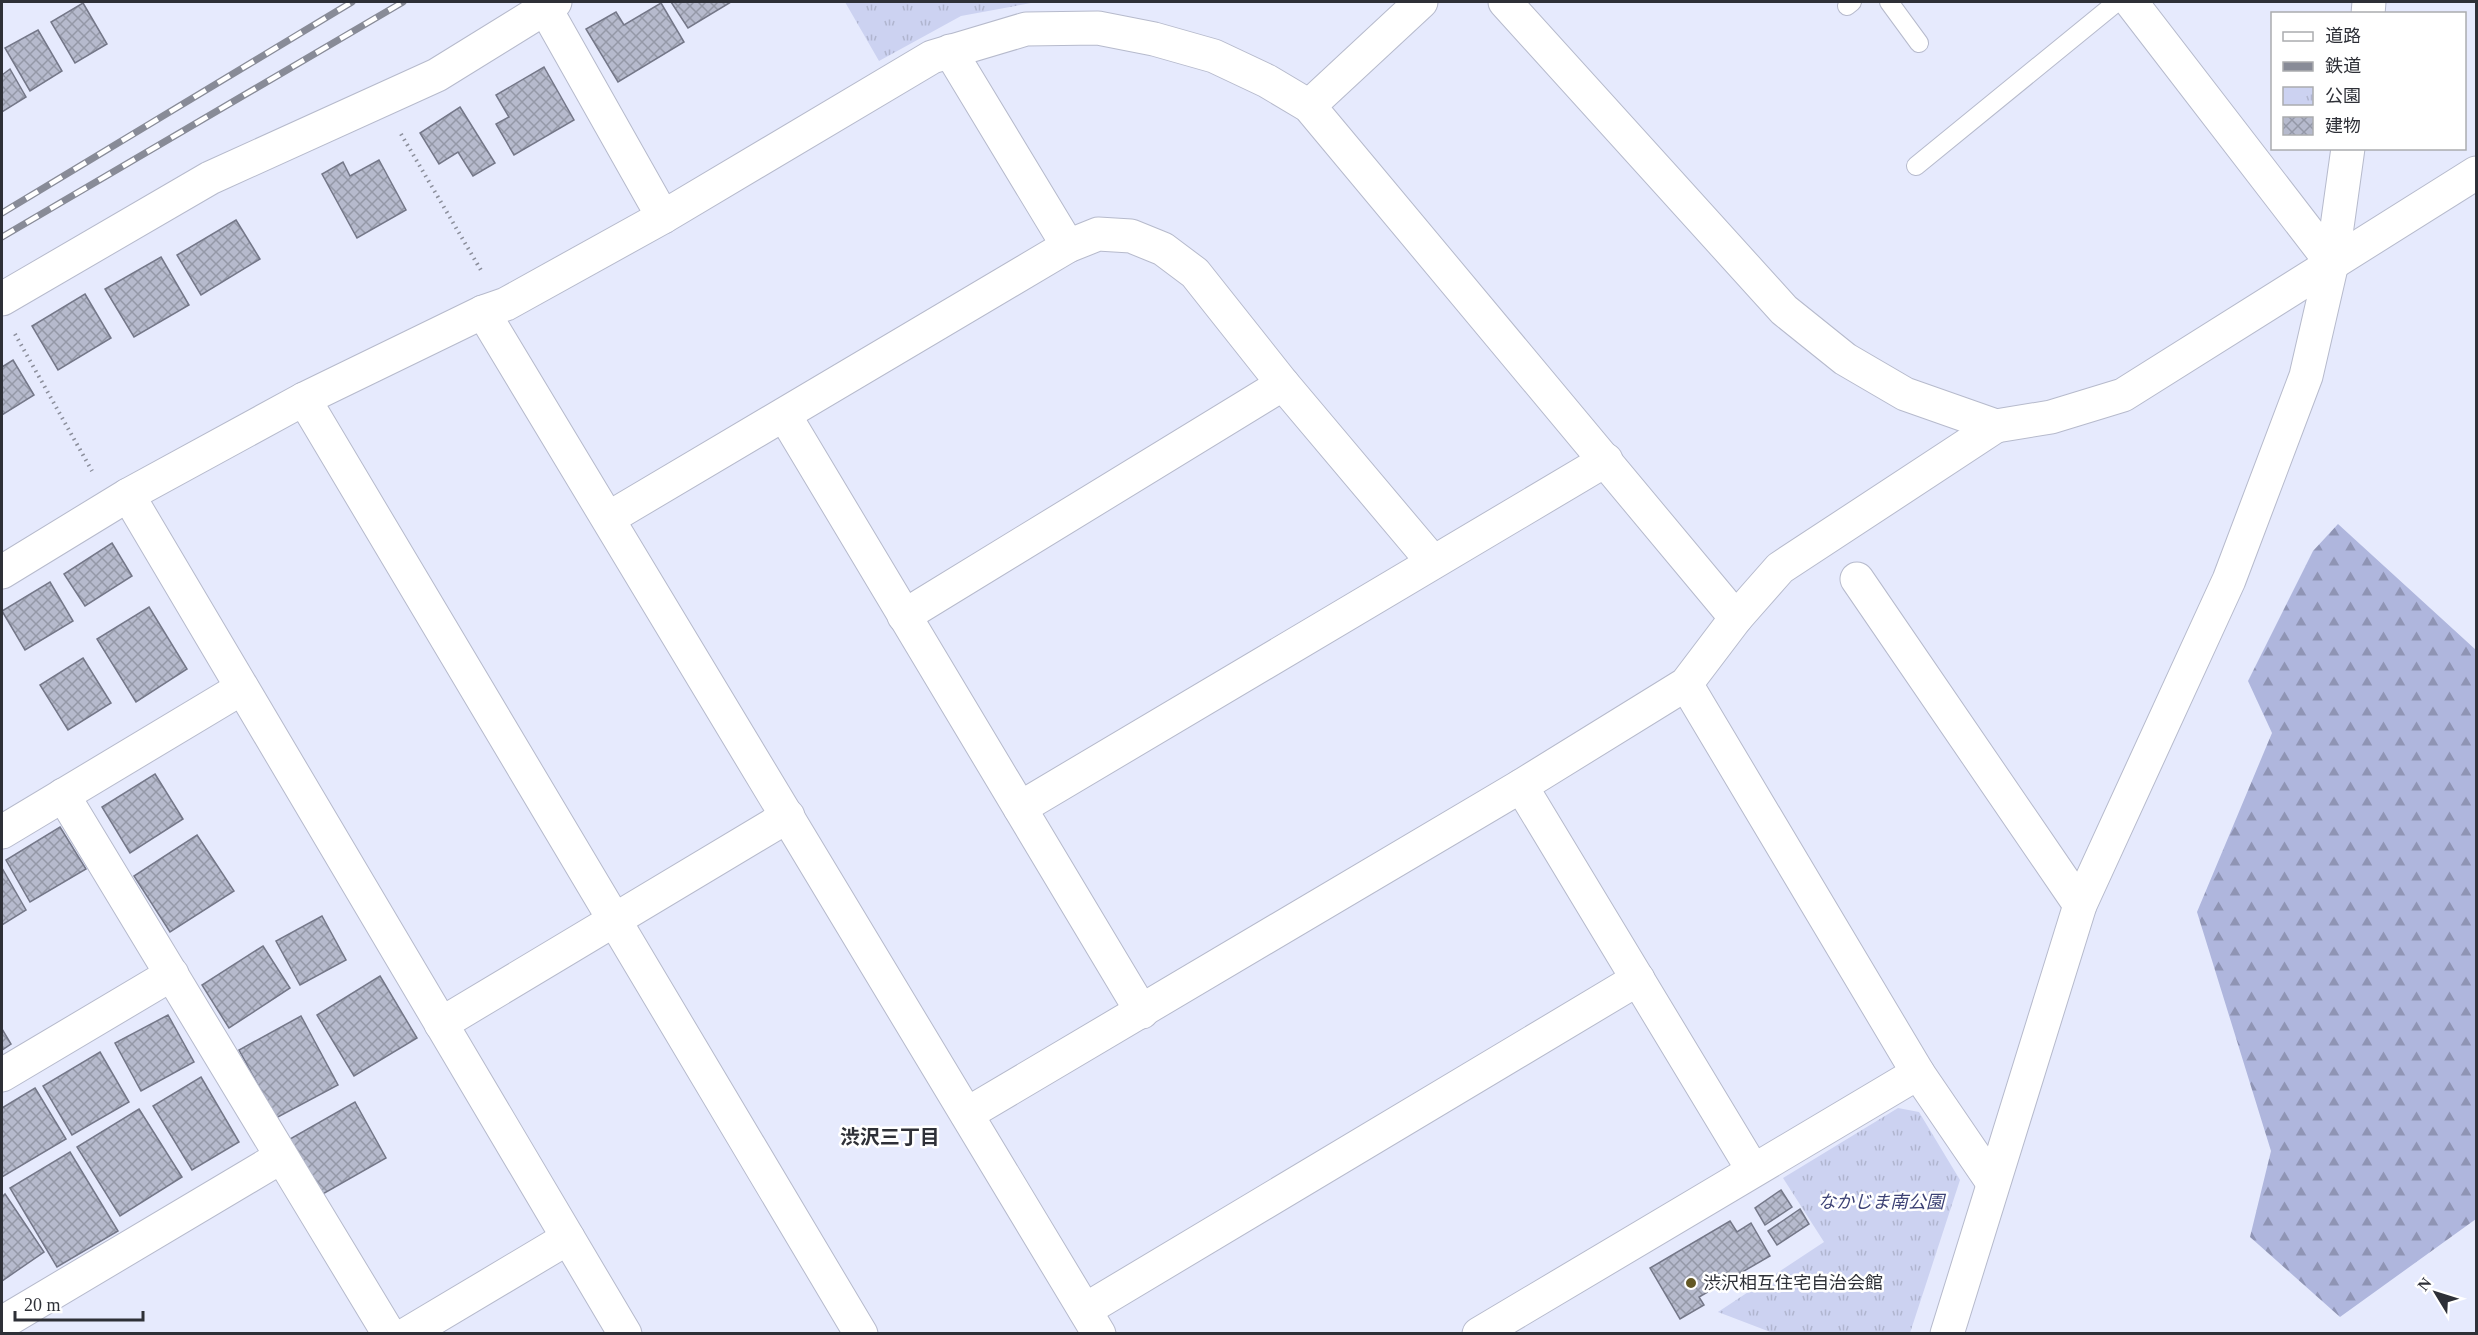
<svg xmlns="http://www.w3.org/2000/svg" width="2478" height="1335" viewBox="0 0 2478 1335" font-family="'Times New Roman','Noto Sans JP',serif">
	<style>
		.forest { fill: url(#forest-firs) }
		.park { fill: url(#park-tufts) }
		.building { fill: url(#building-cross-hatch); stroke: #747788; stroke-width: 1.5 }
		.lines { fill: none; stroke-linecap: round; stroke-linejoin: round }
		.service-casing { stroke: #b6bacc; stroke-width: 20 }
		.minor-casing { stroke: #b6bacc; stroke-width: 35 }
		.tertiary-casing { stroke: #b6bacc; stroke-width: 35 }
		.path { stroke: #8b8e9b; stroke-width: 4; stroke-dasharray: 1.5 4.5; stroke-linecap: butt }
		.service { stroke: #fff; stroke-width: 18 }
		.minor { stroke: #fff; stroke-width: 33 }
		.tertiary { stroke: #fff; stroke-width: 33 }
		.rail-casing { stroke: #888b97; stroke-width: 7 }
		.rail { stroke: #fff; stroke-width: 4.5; stroke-dasharray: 14; stroke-linecap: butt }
		.poi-dot { fill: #635824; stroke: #fff; stroke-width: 2 }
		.labels { text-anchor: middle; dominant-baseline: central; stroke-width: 5; stroke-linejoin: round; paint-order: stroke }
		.park-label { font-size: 18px; font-style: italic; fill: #3d4275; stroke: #fff }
		.poi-label { font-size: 18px; fill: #2e3037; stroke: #fff; text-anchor: start }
		.neighbourhood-label { font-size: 20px; font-weight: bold; fill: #2e3037; stroke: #fff }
	</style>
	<defs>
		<pattern id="forest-firs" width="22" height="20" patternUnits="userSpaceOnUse" patternTransform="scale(1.5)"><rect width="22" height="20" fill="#afb6dd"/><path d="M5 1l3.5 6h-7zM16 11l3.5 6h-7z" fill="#8f94b4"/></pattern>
		<pattern id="park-tufts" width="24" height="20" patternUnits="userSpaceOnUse" patternTransform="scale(1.5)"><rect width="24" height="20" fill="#ccd2f1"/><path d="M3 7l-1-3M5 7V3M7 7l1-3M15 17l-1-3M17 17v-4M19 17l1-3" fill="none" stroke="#b0b5cf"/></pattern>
		<pattern id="building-cross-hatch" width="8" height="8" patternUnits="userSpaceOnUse" patternTransform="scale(1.5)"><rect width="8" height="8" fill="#b6bacd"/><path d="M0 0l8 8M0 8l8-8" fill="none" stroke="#9498a7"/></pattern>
	</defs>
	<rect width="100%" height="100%" fill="#e6eafd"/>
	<path class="forest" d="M 2338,524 L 2476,650 L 2476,1219 L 2340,1317 L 2250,1237 L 2271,1151 L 2197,912 L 2272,733 L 2248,681 L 2313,551 Z"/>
	<g class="park">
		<path d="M 845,2 L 1085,2 L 1031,3 L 961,16 L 879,61 Z"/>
		<path d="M 1898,1108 L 1919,1112 L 1960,1180 L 1910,1333 L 1773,1333 L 1718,1312 L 1824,1242 L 1783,1178 Z"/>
	</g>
	<g class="building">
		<path d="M 671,2 L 731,2 L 688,28 Z"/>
		<path d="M 83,3 L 107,44 L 75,63 L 51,22 Z"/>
		<path d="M 661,3 L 684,42 L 618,82 L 586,29 L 616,12 L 624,25 Z"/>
		<path d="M 38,30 L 62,71 L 30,91 L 5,48 Z"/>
		<path d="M 544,67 L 574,120 L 514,155 L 496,124 L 509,117 L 496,95 Z"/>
		<path d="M 10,69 L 26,97 L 2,112 L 2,75 Z"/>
		<path d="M 460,107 L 495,163 L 473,176 L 458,152 L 439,164 L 420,133 Z"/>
		<path d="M 379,160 L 406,210 L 357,238 L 322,174 L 343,162 L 350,176 Z"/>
		<path d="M 236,220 L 260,259 L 201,295 L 177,255 Z"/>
		<path d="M 161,257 L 189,305 L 134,337 L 105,289 Z"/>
		<path d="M 85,294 L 111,338 L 58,370 L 32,326 Z"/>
		<path d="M 13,360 L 34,395 L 2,415 L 2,367 Z"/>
		<path d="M 112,543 L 132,576 L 85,606 L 64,574 Z"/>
		<path d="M 50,582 L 73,621 L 25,650 L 2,611 Z"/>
		<path d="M 149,607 L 187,669 L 136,702 L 97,639 Z"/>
		<path d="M 83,658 L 111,703 L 68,730 L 40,685 Z"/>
		<path d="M 155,774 L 183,819 L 130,853 L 102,807 Z"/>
		<path d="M 60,827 L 86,869 L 30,902 L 6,860 Z"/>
		<path d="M 197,835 L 234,891 L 170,932 L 134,876 Z"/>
		<path d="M 2,868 L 26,910 L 2,925 Z"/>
		<path d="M 322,916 L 346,960 L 300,985 L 276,941 Z"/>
		<path d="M 263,946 L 290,988 L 229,1028 L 202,985 Z"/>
		<path d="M 380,976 L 417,1038 L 354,1076 L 317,1015 Z"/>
		<path d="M 168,1015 L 194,1062 L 141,1091 L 115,1043 Z"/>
		<path d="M 301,1016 L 338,1085 L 276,1118 L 239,1050 Z"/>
		<path d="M 2,1029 L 11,1044 L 2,1050 Z"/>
		<path d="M 100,1052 L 129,1102 L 72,1135 L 43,1086 Z"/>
		<path d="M 201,1077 L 239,1142 L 192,1170 L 153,1106 Z"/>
		<path d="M 35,1088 L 66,1139 L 2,1177 L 2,1108 Z"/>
		<path d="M 355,1102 L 386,1158 L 314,1199 L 283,1143 Z"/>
		<path d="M 139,1109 L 182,1177 L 120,1216 L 77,1147 Z"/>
		<path d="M 70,1152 L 118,1231 L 57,1267 L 10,1188 Z"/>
		<path d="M 1781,1190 L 1792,1207 L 1765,1225 L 1755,1208 Z"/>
		<path d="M 5,1194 L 44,1252 L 2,1281 L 2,1197 Z"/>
		<path d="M 1800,1209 L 1809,1224 L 1777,1245 L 1768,1231 Z"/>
		<path d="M 1730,1221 L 1737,1232 L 1751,1223 L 1770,1256 L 1699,1297 L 1704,1305 L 1680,1319 L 1650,1268 Z"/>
	</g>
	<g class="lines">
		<g class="service-casing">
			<g id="service">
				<path d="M 1889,2 L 1919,43"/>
				<path d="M 1847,6 L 1852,2"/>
				<path d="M 1916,166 L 2117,2"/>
			</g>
		</g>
		<g class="minor-casing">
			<g id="minor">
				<path d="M 2131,2 L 2332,263"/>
				<path d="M 545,8 L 663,217"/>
				<path d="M 950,51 L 1068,246"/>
				<path d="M 1309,106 L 1421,2"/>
				<path d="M 483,312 L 1099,1334"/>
				<path d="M 304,399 L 861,1334"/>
				<path d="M 785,416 L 1142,1012"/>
				<path d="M 128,495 L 625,1334"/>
				<path d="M 609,518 L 1068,246 L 1098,234 L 1131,236 L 1163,249 L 1195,273 L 1283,384 L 1433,562"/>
				<path d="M 2,572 L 128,495 L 304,399 L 483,312 L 506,304 L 663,217 L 932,57 L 1026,29 L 1098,28 L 1154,39 L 1214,56 L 1267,81 L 1309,106 L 1736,618"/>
				<path d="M 1857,579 L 2080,905"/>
				<path d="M 904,616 L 1283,384"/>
				<path d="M 1686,684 L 1918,1073 L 1993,1183"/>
				<path d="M 1521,786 L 1753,1170"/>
				<path d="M 63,795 L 389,1334"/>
				<path d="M 1020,808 L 1606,460"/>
				<path d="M 2,832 L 242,688"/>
				<path d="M 441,1024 L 788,816"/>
				<path d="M 2,1075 L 172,974"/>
				<path d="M 967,1114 L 1521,786 L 1686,684 L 1736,618 L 1780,568 L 1996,426"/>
				<path d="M 1085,1310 L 1638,979"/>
				<path d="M 2,1323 L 281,1157"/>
				<path d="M 407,1334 L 568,1238"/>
				<path d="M 1479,1334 L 1918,1073"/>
			</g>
		</g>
		<g class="tertiary-casing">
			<g id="tertiary">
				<path d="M 1505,2 L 1784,310 L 1845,359 L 1905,394 L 1996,426 L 2051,417 L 2123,395 L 2476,173"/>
				<path d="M 2368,14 L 2369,2"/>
				<path d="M 2,299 L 210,178 L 437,75 L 555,2"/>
				<path d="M 1947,1334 L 2080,905 L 2229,580 L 2306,376 L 2332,263 L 2348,148"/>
			</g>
		</g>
		<g class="path">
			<path d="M 401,134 L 482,272"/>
			<path d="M 15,334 L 92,471"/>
		</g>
		<use href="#service" class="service"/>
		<use href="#minor" class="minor"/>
		<use href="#tertiary" class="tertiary"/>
		<g class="rail-casing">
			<g id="rail">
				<path d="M 2,213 L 352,2"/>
				<path d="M 2,237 L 403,2"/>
			</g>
		</g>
		<use href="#rail" class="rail"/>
	</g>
	<circle class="poi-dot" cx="1691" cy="1283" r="6"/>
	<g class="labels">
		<g class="park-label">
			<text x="1881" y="1202">なかじま南公園</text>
		</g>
		<g class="poi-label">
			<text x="1703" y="1283">渋沢相互住宅自治会館</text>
		</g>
		<g class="neighbourhood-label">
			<text x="890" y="1137">渋沢三丁目</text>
		</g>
	</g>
	<rect width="2478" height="1335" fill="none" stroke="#2e3037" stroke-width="6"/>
	<rect x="2271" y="12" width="195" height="138" fill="#ffffff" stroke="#abacaf" stroke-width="1.5"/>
	<rect x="2283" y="32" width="30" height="9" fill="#ffffff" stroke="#abacaf" stroke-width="1.5"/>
	<text x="2325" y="42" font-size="18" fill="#2e3037">道路</text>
	<rect x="2283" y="62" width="30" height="9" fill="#888b97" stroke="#abacaf" stroke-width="1.5"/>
	<text x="2325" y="72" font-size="18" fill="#2e3037">鉄道</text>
	<rect x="2283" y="87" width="30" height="18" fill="url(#park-tufts)" stroke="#abacaf" stroke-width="1.5"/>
	<text x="2325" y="102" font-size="18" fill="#2e3037">公園</text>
	<rect x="2283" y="117" width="30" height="18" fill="url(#building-cross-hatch)" stroke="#abacaf" stroke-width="1.5"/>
	<text x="2325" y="132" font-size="18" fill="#2e3037">建物</text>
	<g transform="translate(2436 1293) rotate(308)" stroke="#ffffff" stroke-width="4.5" paint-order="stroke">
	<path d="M0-4.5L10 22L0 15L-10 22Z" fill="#2e3037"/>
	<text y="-9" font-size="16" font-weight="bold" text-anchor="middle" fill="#2e3037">N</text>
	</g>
	<path d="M15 1311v9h128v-9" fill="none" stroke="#2e3037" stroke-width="3"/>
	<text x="24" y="1311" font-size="18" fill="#2e3037" stroke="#ffffff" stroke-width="4.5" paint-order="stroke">20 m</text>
</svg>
